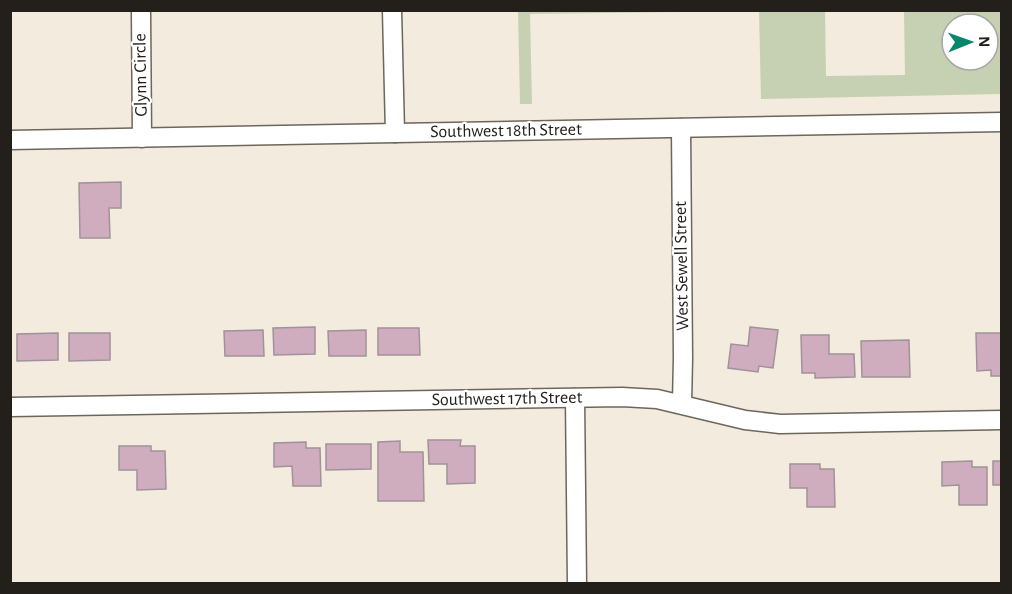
<svg xmlns="http://www.w3.org/2000/svg" width="1012" height="594" viewBox="0 0 1012 594" font-family="'Alegreya Sans',sans-serif">
	<style>
		.green { fill: #c6d1b3; fill-rule: evenodd }
		.building { fill: #cfadbf; stroke: #a0929a; stroke-width: 1.5 }
		.lines { fill: none; stroke-linecap: round; stroke-linejoin: round }
		.street-casing { stroke: #6d665b; stroke-width: 21 }
		.street { stroke: #fff; stroke-width: 18 }
		.labels { text-anchor: middle; dominant-baseline: central; stroke-width: 4.5; stroke-linejoin: round; paint-order: stroke }
		.street-label { font-size: 18px; fill: #23201c; stroke: #fff }
	</style>
	<rect width="100%" height="100%" fill="#f3ebde"/>
	<path class="green" d="M 518,11 L 825,11 L 826,76 L 905,75 L 904,11 L 1001,11 L 1001,94 L 761,99 L 759,11 L 530,14 L 532,104 L 520,104 ZM 952,24 L 988,24 L 988,60 L 952,60 Z"/>
	<g class="building">
		<path d="M 121,182 L 121,208 L 109,208 L 110,238 L 80,238 L 79,183 Z"/>
		<path d="M 315,327 L 315,354 L 274,355 L 273,328 Z"/>
		<path d="M 750,327 L 778,330 L 773,368 L 759,366 L 758,372 L 728,368 L 731,344 L 748,346 Z"/>
		<path d="M 378,328 L 419,328 L 420,355 L 378,355 Z"/>
		<path d="M 263,330 L 264,356 L 225,356 L 224,331 Z"/>
		<path d="M 366,330 L 366,356 L 329,356 L 328,331 Z"/>
		<path d="M 58,333 L 58,360 L 17,361 L 17,334 Z"/>
		<path d="M 69,333 L 110,333 L 110,360 L 69,361 Z"/>
		<path d="M 976,333 L 1002,333 L 1002,376 L 991,376 L 991,370 L 977,371 Z"/>
		<path d="M 801,335 L 829,335 L 829,354 L 854,354 L 855,377 L 815,378 L 815,373 L 802,373 Z"/>
		<path d="M 909,340 L 910,377 L 862,377 L 861,341 Z"/>
		<path d="M 428,440 L 461,440 L 460,446 L 475,446 L 475,483 L 447,484 L 447,464 L 429,464 Z"/>
		<path d="M 400,441 L 400,452 L 423,452 L 424,501 L 378,501 L 378,442 Z"/>
		<path d="M 306,442 L 306,448 L 320,448 L 321,486 L 293,486 L 292,466 L 274,467 L 274,443 Z"/>
		<path d="M 326,444 L 371,444 L 371,469 L 326,470 Z"/>
		<path d="M 119,446 L 151,446 L 151,451 L 165,451 L 166,489 L 137,490 L 137,470 L 119,470 Z"/>
		<path d="M 972,461 L 972,467 L 987,467 L 987,505 L 959,505 L 959,485 L 942,486 L 942,462 Z"/>
		<rect x="993" y="461" width="9" height="24"/>
		<path d="M 790,464 L 820,464 L 820,469 L 834,469 L 835,507 L 807,507 L 807,488 L 790,488 Z"/>
	</g>
	<g class="lines">
		<g class="street-casing">
			<g id="street">
				<path d="M 392,10 L 395,133"/>
				<path d="M 141,13 L 142,138"/>
				<path d="M 681,128 L 683,358 L 682,403"/>
				<path d="M 10,140 L 1002,122"/>
				<path d="M 575,398 L 577,584"/>
				<path d="M 10,407 L 622,397 L 657,399 L 745,420 L 780,424 L 1002,420"/>
			</g>
		</g>
		<use href="#street" class="street"/>
	</g>
	<g class="labels">
		<g class="street-label">
			<text transform="translate(141 75) rotate(-91)">Glynn Circle</text>
			<text transform="translate(506 131) rotate(-1)">Southwest 18th Street</text>
			<text transform="translate(682 266) rotate(-91)">West Sewell Street</text>
			<text transform="translate(507 399) rotate(-1)">Southwest 17th Street</text>
		</g>
	</g>
	<rect width="1012" height="594" fill="none" stroke="#23201c" stroke-width="24"/>
	<g transform="translate(970 42) rotate(89)"><circle r="28" fill="#ffffff" stroke="#a7a6a4" stroke-width="1.5"/>
	<path d="M0-4.5L10 22L0 15L-10 22Z" fill="#07876a"/>
	<text y="-9" font-size="16" font-weight="bold" text-anchor="middle" fill="#23201c">N</text>
	</g>
</svg>
